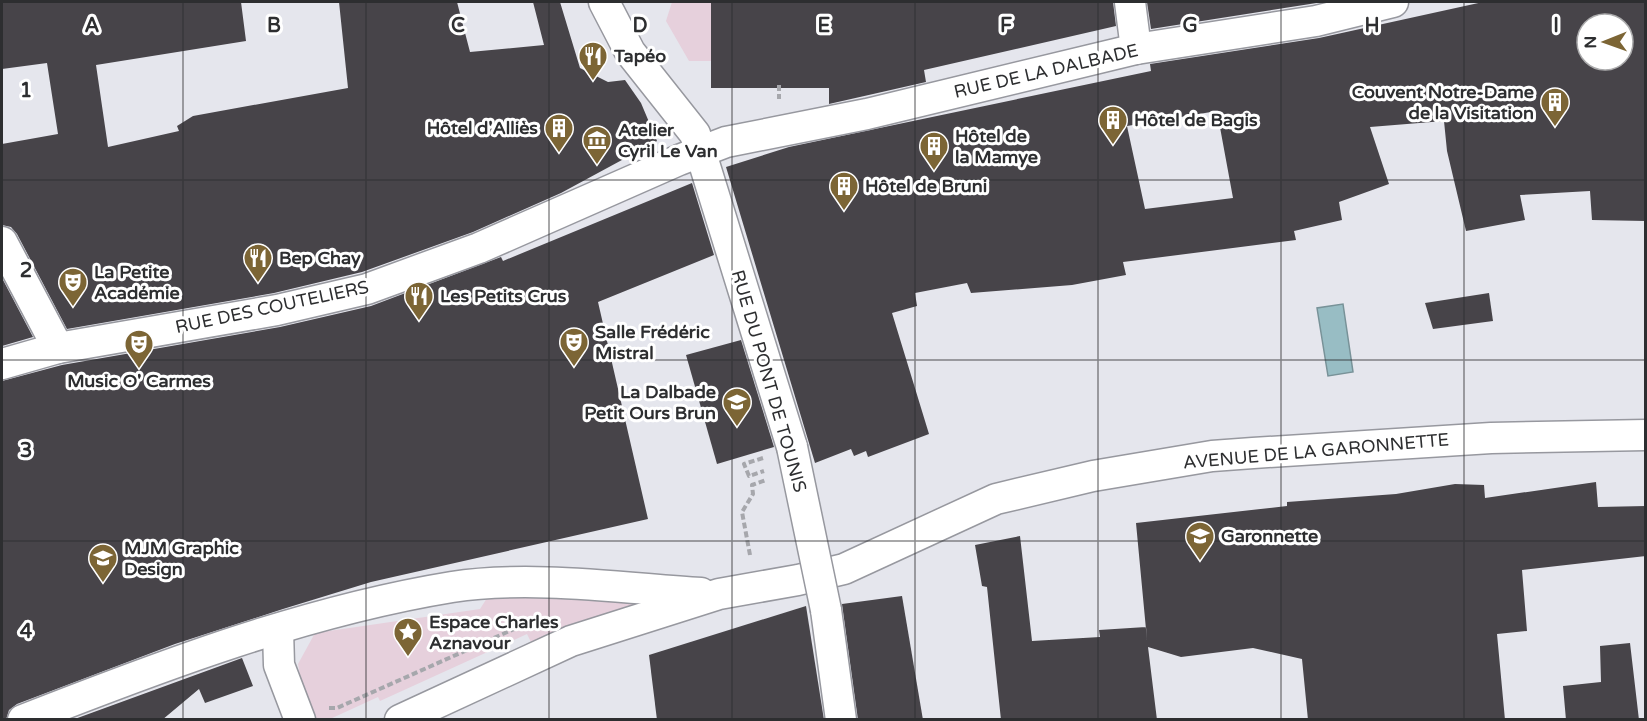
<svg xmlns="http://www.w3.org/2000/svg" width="1647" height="721" viewBox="0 0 1647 721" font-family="'Varela Round',sans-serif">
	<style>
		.green { fill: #e6d0dc }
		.water { fill: #98bdc4; stroke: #789298; stroke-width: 1.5 }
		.building { fill: #474449; fill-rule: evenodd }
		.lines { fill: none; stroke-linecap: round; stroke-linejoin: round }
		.street-casing { stroke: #97989f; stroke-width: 33 }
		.path { stroke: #a6a7ac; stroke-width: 4; stroke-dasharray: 6 3; stroke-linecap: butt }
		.street { stroke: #fff; stroke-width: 30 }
		.street-bridge-casing { stroke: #97989f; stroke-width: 33; stroke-linecap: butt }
		.street-bridge { stroke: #fff; stroke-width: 30 }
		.grid { fill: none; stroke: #2d2e30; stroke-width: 1.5; stroke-opacity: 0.55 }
		.labels { text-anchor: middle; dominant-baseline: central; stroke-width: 6; stroke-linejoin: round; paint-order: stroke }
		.poi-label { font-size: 18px; font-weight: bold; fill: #2d2e30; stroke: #fff; text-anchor: start }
		.street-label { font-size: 18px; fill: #2d2e30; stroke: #fff }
		.grid-label { font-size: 20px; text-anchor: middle; font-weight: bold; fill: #2d2e30; stroke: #fff; stroke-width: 6; stroke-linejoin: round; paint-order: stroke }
	</style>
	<rect width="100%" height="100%" fill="#e5e6ed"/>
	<g class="green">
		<path d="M 672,2 L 711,2 L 711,61 L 689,61 L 666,21 Z"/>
		<path d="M 488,592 L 641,599 L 641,609 L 534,648 L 527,634 L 380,701 L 378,697 L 330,719 L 315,719 L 304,698 L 298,664 L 315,633 L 480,609 L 487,598 Z"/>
	</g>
	<path class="water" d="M 1343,304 L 1353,372 L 1328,376 L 1317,308 Z"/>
	<g class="building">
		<path d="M 2,2 L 241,2 L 246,41 L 96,65 L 108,147 L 179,131 L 177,126 L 193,116 L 348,88 L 339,2 L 457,2 L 470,52 L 544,45 L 533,2 L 560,2 L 580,68 L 608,82 L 625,80 L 641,103 L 657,141 L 561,193 L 473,232 L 362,272 L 274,293 L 67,329 L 17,234 L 11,227 L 2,225 L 2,144 L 58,134 L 47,63 L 2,69 Z"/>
		<path d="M 711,2 L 1113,2 L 1116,26 L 924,70 L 926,82 L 829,104 L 829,88 L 711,88 Z"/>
		<path d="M 1147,2 L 1323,2 L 1151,29 Z"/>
		<path d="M 1483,2 L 1646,2 L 1646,221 L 1592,220 L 1590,191 L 1520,195 L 1525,220 L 1466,231 L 1447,151 L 1444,121 L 1370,127 L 1389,184 L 1339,202 L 1342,220 L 1294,231 L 1296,240 L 1123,262 L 1126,275 L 1072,285 L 971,293 L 967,283 L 915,293 L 917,306 L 892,313 L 929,434 L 868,457 L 866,451 L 854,456 L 851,449 L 815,463 L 726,167 L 789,147 L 1151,71 L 1150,64 L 1319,38 ZM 1587,24 L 1623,24 L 1623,60 L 1587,60 ZM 1217,111 L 1233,198 L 1145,209 L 1127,126 Z"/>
		<path d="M 692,183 L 714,255 L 598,302 L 648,519 L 371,582 L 283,609 L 175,644 L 17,704 L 9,710 L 6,720 L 2,720 L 2,381 L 62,365 L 280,327 L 371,306 L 501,257 L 503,261 Z"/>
		<path d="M 2,278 L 33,337 L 2,346 Z"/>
		<path d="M 1489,293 L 1493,321 L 1433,329 L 1425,303 Z"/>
		<path d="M 741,340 L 774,447 L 717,464 L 686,355 Z"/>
		<path d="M 1596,482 L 1598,507 L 1646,506 L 1646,556 L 1522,570 L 1527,631 L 1497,634 L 1505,720 L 1308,720 L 1302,659 L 1253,648 L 1181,657 L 1148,647 L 1157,720 L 1001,720 L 987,587 L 982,586 L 975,545 L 1020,536 L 1032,641 L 1100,637 L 1099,630 L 1146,627 L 1147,640 L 1136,523 L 1287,506 L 1287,502 L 1396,494 L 1455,484 L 1484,485 L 1485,498 Z"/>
		<path d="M 902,596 L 923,720 L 858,720 L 842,604 Z"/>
		<path d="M 806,606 L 824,720 L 657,720 L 649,655 Z"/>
		<path d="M 1630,643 L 1639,720 L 1566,720 L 1563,686 L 1601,682 L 1600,646 Z"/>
		<path d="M 242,658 L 253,686 L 205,703 L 199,689 L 162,720 L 72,720 Z"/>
	</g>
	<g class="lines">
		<g class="street-casing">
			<g id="street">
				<path d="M 604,2 L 630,52 L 695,134 L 792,447"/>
				<path d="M 1130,2 L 1136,49"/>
				<path d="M 2,242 L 58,348"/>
				<path d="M 2,364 L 58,348 L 277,310 L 367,289 L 479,248 L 679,160 L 726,142 L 867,114 L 1136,49 L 1316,21 L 1393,2"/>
				<path d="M 826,610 L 841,720"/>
				<path d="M 278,630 L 279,665 L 300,720"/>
				<path d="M 23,720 C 161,666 305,611 452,587 C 529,575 623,588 701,593"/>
				<path d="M 400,720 L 571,641 L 719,594 L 798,580 L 844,569 L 996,499 L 1093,476 L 1212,456 L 1253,453 L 1491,438 L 1646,435"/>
			</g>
		</g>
		<g class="path">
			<path d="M 779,85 L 779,99"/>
			<path d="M 763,458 L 744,464 L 749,476 L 764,471"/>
			<path d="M 750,555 L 742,512 L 753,494 L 752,485 L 766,480"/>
			<path d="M 329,708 L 337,708 L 523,625"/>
		</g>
		<use href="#street" class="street"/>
		<g class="street-bridge-casing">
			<path id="street-bridge" d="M 792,447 L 826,610"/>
		</g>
		<use href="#street-bridge" class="street-bridge"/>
	</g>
	<path class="grid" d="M 183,2 L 183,720M 366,2 L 366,720M 549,2 L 549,720M 732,2 L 732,720M 915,2 L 915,720M 1098,2 L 1098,720M 1281,2 L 1281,720M 1464,2 L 1464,720M 2,180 L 1646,180M 2,360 L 1646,360M 2,541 L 1646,541"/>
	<defs>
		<g id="restaurant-pin" transform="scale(1.5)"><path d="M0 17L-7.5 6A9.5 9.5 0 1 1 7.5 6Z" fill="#7c6535" stroke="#fff"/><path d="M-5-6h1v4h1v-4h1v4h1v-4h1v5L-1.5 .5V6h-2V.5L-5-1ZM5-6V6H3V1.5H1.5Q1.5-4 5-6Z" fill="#fff"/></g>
		<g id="building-pin" transform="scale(1.5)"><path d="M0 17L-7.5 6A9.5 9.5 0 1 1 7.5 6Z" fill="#7c6535" stroke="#fff"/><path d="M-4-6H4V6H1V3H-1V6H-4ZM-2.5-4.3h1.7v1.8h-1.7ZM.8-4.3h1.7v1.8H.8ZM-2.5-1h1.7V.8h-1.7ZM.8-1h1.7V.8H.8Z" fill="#fff"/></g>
		<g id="museum-pin" transform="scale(1.5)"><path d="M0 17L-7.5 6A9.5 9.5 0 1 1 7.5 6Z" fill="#7c6535" stroke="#fff"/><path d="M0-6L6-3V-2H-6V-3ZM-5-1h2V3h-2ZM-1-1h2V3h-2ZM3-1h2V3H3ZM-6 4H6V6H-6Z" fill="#fff"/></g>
		<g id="theatre-pin" transform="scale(1.5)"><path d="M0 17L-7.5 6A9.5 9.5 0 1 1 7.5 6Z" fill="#7c6535" stroke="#fff"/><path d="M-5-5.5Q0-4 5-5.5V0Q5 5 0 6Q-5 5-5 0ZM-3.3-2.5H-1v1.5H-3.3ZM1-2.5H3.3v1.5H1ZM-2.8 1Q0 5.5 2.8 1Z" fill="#fff"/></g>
		<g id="school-pin" transform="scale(1.5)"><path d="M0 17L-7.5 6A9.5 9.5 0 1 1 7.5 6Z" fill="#7c6535" stroke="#fff"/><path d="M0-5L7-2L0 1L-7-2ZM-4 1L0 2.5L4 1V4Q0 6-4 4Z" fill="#fff"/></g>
		<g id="university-pin" transform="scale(1.5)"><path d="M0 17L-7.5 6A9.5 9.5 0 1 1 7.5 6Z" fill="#7c6535" stroke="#fff"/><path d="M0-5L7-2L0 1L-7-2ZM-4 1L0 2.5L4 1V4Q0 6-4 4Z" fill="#fff"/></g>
		<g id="sight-pin" transform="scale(1.5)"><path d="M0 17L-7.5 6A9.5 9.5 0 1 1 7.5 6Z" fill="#7c6535" stroke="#fff"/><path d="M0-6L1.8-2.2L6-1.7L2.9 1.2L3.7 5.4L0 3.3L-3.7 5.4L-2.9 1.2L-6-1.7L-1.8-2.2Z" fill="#fff"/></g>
	</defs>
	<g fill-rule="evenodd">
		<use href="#restaurant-pin" x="593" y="56"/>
		<use href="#building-pin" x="1555" y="102"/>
		<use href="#building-pin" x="1113" y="120"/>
		<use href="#building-pin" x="559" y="128"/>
		<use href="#museum-pin" x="597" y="140"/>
		<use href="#building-pin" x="934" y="146"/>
		<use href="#building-pin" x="844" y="186"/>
		<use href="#restaurant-pin" x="258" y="258"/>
		<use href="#theatre-pin" x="73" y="282"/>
		<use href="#restaurant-pin" x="419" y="296"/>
		<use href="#theatre-pin" x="574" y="342"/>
		<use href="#theatre-pin" x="139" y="344"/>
		<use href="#school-pin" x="737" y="402"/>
		<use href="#school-pin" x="1200" y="536"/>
		<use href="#university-pin" x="103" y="558"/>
		<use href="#sight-pin" x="408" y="632"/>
	</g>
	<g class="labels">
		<g class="poi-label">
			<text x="614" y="56">Tapéo</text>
			<text x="1534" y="92" text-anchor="end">Couvent Notre-Dame<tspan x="1534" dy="21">de la Visitation</tspan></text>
			<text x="1134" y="120">Hôtel de Bagis</text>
			<text x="538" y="128" text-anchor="end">Hôtel d'Alliès</text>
			<text x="618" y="130">Atelier<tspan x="618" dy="21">Cyril Le Van</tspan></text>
			<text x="955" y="136">Hôtel de<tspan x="955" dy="21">la Mamye</tspan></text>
			<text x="865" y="186">Hôtel de Bruni</text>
			<text x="279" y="258">Bep Chay</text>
			<text x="94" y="272">La Petite<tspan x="94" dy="21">Académie</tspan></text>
			<text x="440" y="296">Les Petits Crus</text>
			<text x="595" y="332">Salle Frédéric<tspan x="595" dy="21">Mistral</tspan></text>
			<text x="139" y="381" text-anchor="middle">Music O' Carmes</text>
			<text x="716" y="392" text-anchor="end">La Dalbade<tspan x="716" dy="21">Petit Ours Brun</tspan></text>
			<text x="1221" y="536">Garonnette</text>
			<text x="124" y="548">MJM Graphic<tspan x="124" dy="21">Design</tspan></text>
			<text x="429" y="622">Espace Charles<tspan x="429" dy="21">Aznavour</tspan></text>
		</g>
		<g class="street-label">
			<text transform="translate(1046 71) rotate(-13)">RUE DE LA DALBADE</text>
			<text transform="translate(272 307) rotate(-12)">RUE DES COUTELIERS</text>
			<text transform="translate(769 381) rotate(74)">RUE DU PONT DE TOUNIS</text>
			<text transform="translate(1316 451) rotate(-5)">AVENUE DE LA GARONNETTE</text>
		</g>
	</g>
	<g class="grid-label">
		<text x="92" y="32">A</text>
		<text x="274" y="32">B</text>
		<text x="458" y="32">C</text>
		<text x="640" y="32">D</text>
		<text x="824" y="32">E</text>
		<text x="1006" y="32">F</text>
		<text x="1190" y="32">G</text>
		<text x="1372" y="32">H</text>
		<text x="1556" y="32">I</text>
		<text x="26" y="97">1</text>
		<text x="26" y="277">2</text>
		<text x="26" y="457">3</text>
		<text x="26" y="638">4</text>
	</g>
	<rect width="1647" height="721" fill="none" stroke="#2d2e30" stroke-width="6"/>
	<g transform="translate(1605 42) rotate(269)"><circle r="28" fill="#ffffff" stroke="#ababac" stroke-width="1.5"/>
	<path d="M0-4.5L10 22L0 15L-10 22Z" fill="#7c6535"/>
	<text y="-9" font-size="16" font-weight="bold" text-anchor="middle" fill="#2d2e30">N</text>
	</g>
</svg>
